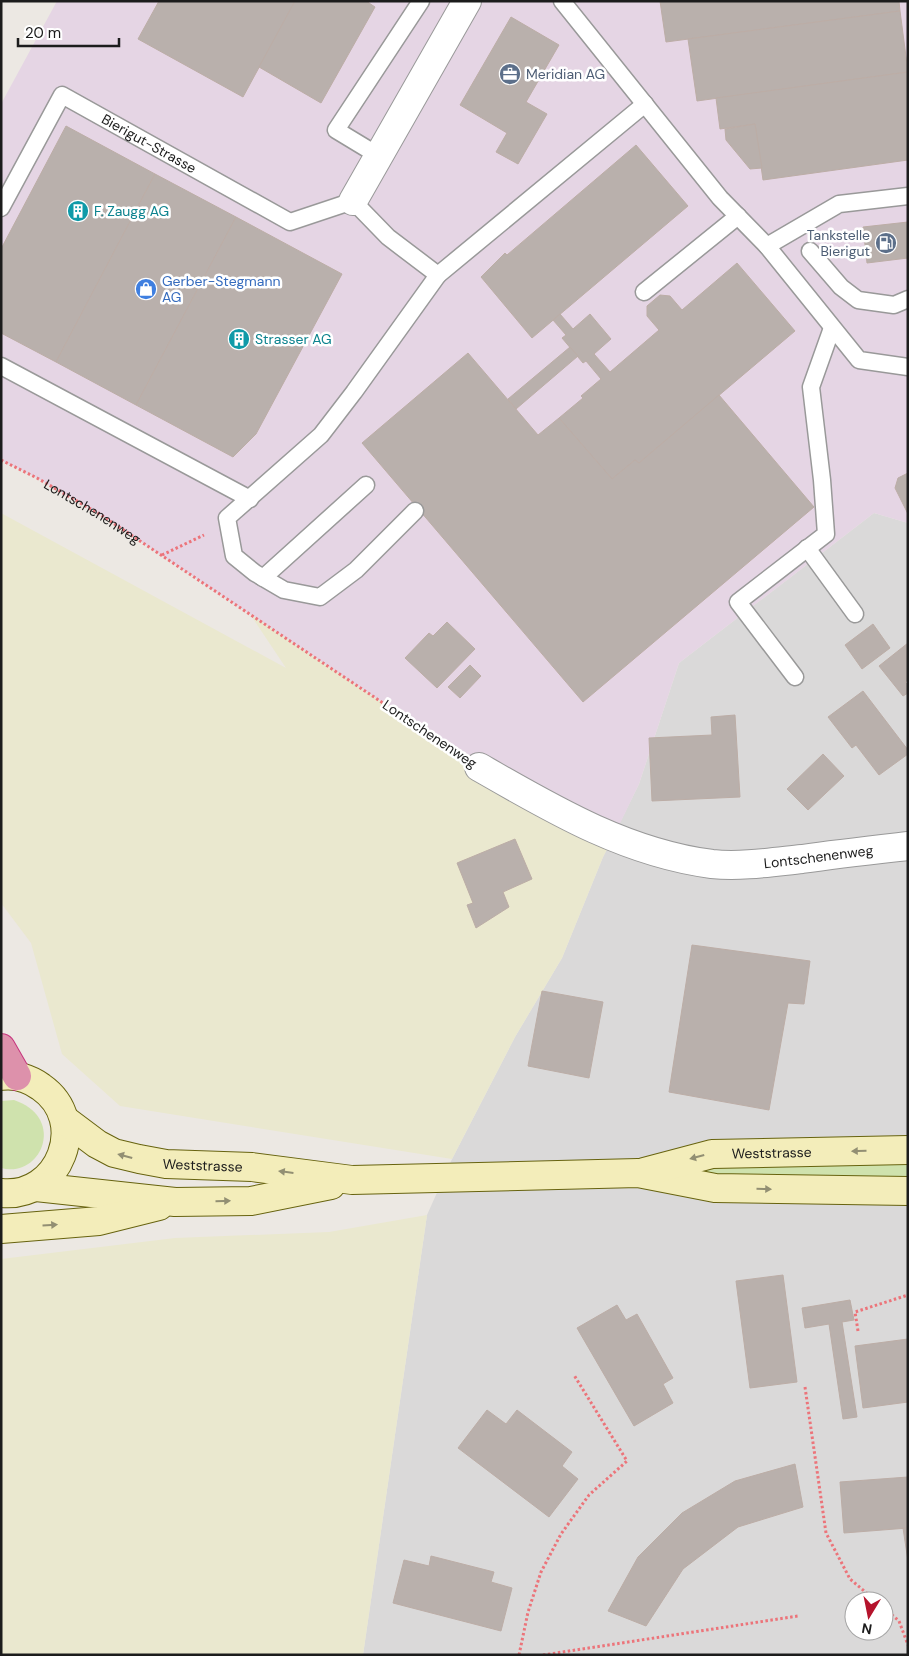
<svg xmlns="http://www.w3.org/2000/svg" width="909" height="1656" viewBox="0 0 909 1656" font-family="'DM Sans',sans-serif">
	<style>
		.residential { fill: #dad9d9; fill-rule: evenodd }
		.industrial { fill: #e5d5e4 }
		.farmland { fill: #eae8cf }
		.grass { fill: #cfe2ad }
		.building { fill: #b9b0ac; stroke: #bcada6 }
		.lines { fill: none; stroke-linecap: round; stroke-linejoin: round }
		.service-casing { stroke: #999; stroke-width: 19 }
		.minor-casing { stroke: #999; stroke-width: 30 }
		.secondary-casing { stroke: #67630f; stroke-width: 30 }
		.motorway-casing { stroke: #c6347d; stroke-width: 30 }
		.path { stroke: #ec747a; stroke-width: 3; stroke-dasharray: 2.5 2.5; stroke-linecap: butt }
		.service { stroke: #fff; stroke-width: 16 }
		.minor { stroke: #fff; stroke-width: 28 }
		.secondary { stroke: #f3edba; stroke-width: 28 }
		.motorway { stroke: #dd91ab; stroke-width: 28 }
		.oneway { fill: #928f73 }
		.labels { text-anchor: middle; dominant-baseline: central; stroke-width: 5; stroke-linejoin: round; paint-order: stroke }
		.service-label { font-size: 14px; fill: #4e5e75; stroke: #fff; text-anchor: start }
		.street-label { font-size: 14px; fill: #1c1c1c; stroke: #fff }
		.culture-label { font-size: 14px; fill: #0d838f; stroke: #fff; text-anchor: start }
		.shop-label { font-size: 14px; fill: #366cbe; stroke: #fff; text-anchor: start }
	</style>
	<rect width="100%" height="100%" fill="#ece8e3"/>
	<path class="residential" d="M 874,513 L 908,523 L 908,1655 L 363,1655 L 427,1215 L 452,1159 L 515,1037 L 562,958 L 603,857 L 639,784 L 679,663 ZM 854,1601 L 884,1601 L 884,1631 L 854,1631 Z"/>
	<path class="industrial" d="M 57,1 L 908,1 L 908,523 L 874,513 L 679,663 L 639,784 L 613,838 L 479,767 L 101,515 L 37,478 L 1,460 L 1,104 Z"/>
	<g class="farmland">
		<path d="M 1,513 L 286,668 L 250,614 L 479,767 L 613,838 L 603,857 L 562,958 L 515,1037 L 452,1159 L 120,1106 L 62,1054 L 31,943 L 1,903 Z"/>
		<path d="M 427,1215 L 363,1655 L 1,1655 L 1,1259 L 175,1238 L 329,1232 Z"/>
	</g>
	<g class="grass">
		<path d="M 14,1100 C 67,1118 41,1179 1,1168 L 1,1101 Z"/>
		<path d="M 842,1164 L 908,1164 L 908,1178 L 675,1176 L 675,1168 Z"/>
	</g>
	<g class="building">
		<path d="M 159,1 L 295,1 L 243,97 L 138,39 Z"/>
		<path d="M 295,1 L 366,1 L 375,7 L 321,103 L 259,67 Z"/>
		<path d="M 660,1 L 899,1 L 900,11 L 666,42 Z"/>
		<path d="M 900,11 L 908,72 L 697,101 L 688,39 Z"/>
		<path d="M 511,17 L 559,45 L 526,102 L 547,114 L 518,164 L 496,152 L 507,133 L 460,105 Z"/>
		<path d="M 908,72 L 908,160 L 763,180 L 755,124 L 720,129 L 716,98 Z"/>
		<path d="M 755,124 L 762,168 L 750,169 L 726,140 L 725,129 Z"/>
		<path d="M 66,126 L 155,174 L 56,362 L 1,333 L 1,249 Z"/>
		<path d="M 636,145 L 688,206 L 532,338 L 481,277 L 505,253 L 507,255 Z"/>
		<path d="M 155,174 L 236,217 L 136,405 L 56,362 Z"/>
		<path d="M 236,217 L 342,274 L 256,434 L 233,457 L 136,405 Z"/>
		<path d="M 908,222 L 908,258 L 867,263 L 863,227 Z"/>
		<path d="M 737,263 L 795,331 L 639,463 L 635,460 L 612,479 L 559,418 L 583,398 L 581,396 L 601,379 L 586,361 L 583,363 L 562,338 L 566,335 L 553,320 L 560,314 L 573,329 L 590,314 L 611,339 L 594,354 L 610,372 L 659,330 L 647,316 L 647,306 L 660,295 L 670,296 L 682,310 Z"/>
		<path d="M 570,347 L 578,356 L 516,409 L 508,399 Z"/>
		<path d="M 468,353 L 538,435 L 559,418 L 612,479 L 635,460 L 639,463 L 719,395 L 814,507 L 583,702 L 362,443 Z"/>
		<path d="M 908,473 L 908,514 L 895,488 L 898,478 Z"/>
		<path d="M 447,622 L 475,649 L 437,688 L 405,658 L 429,633 L 433,636 Z"/>
		<path d="M 873,624 L 890,648 L 862,669 L 845,645 Z"/>
		<path d="M 908,643 L 908,680 L 905,682 L 908,685 L 908,693 L 903,696 L 879,666 Z"/>
		<path d="M 470,665 L 481,676 L 460,698 L 448,687 Z"/>
		<path d="M 863,691 L 908,750 L 908,754 L 879,775 L 856,745 L 852,748 L 828,717 Z"/>
		<path d="M 735,715 L 740,797 L 652,801 L 649,738 L 712,735 L 711,717 Z"/>
		<path d="M 823,754 L 844,776 L 808,810 L 787,789 Z"/>
		<path d="M 515,839 L 532,879 L 503,892 L 509,907 L 476,928 L 467,905 L 473,903 L 457,863 Z"/>
		<path d="M 692,945 L 810,961 L 804,1004 L 788,1003 L 769,1110 L 669,1092 Z"/>
		<path d="M 542,991 L 603,1002 L 589,1078 L 528,1066 Z"/>
		<path d="M 783,1275 L 797,1382 L 750,1388 L 736,1281 Z"/>
		<path d="M 850,1300 L 854,1320 L 842,1322 L 857,1417 L 843,1419 L 829,1324 L 805,1328 L 802,1308 Z"/>
		<path d="M 617,1305 L 626,1320 L 637,1314 L 673,1378 L 663,1384 L 673,1403 L 634,1426 L 577,1328 Z"/>
		<path d="M 908,1339 L 908,1402 L 863,1408 L 855,1346 Z"/>
		<path d="M 487,1410 L 506,1424 L 517,1410 L 572,1452 L 562,1466 L 578,1479 L 549,1517 L 458,1448 Z"/>
		<path d="M 795,1464 L 803,1507 L 738,1527 L 683,1569 L 646,1626 L 608,1611 L 638,1557 L 682,1513 L 735,1481 Z"/>
		<path d="M 908,1477 L 908,1528 L 844,1533 L 840,1482 Z"/>
		<path d="M 903,1528 L 908,1528 L 908,1561 Z"/>
		<path d="M 431,1556 L 494,1572 L 491,1582 L 512,1588 L 501,1631 L 393,1603 L 404,1560 L 429,1566 Z"/>
	</g>
	<g class="lines">
		<g class="service-casing">
			<g id="service">
				<path d="M 562,1 L 720,198 L 767,246 L 839,204 L 908,196"/>
				<path d="M 379,156 L 336,130 L 421,1"/>
				<path id="s2" d="M 1,208 L 62,95 L 290,222 L 353,201 L 388,237 L 438,275 L 354,392 L 321,435 L 227,518 L 234,556 L 255,573 L 284,590 L 320,597 L 356,570 L 415,511"/>
				<path d="M 767,246 L 859,360 L 908,367"/>
				<path d="M 810,251 L 841,287 L 858,300 L 894,305 L 908,299"/>
				<path d="M 438,275 L 645,104"/>
				<path d="M 644,292 L 738,216"/>
				<path d="M 1,366 L 250,499"/>
				<path d="M 807,548 L 855,614"/>
				<path d="M 263,578 L 366,485"/>
				<path d="M 795,677 L 738,602 L 826,534 L 822,480 L 811,387 L 832,328"/>
			</g>
		</g>
		<g class="minor-casing">
			<g id="minor">
				<path d="M 353,201 L 467,1"/>
				<path id="s3" d="M 479,767 C 552,809 626,853 712,864 C 741,867 773,862 802,859 C 837,854 873,850 908,846"/>
			</g>
		</g>
		<g class="secondary-casing">
			<g id="secondary">
				<path d="M 1,1076 C 15,1074 30,1079 41,1087 C 90,1121 60,1199 1,1193"/>
				<path id="s4" d="M 65,1120 L 97,1144 L 114,1153 L 139,1159 L 166,1164 L 252,1167 L 352,1180 L 638,1173 L 715,1188 L 908,1191"/>
				<path id="s5" d="M 644,1172 L 712,1154 L 908,1150"/>
				<path d="M 36,1187 L 175,1202 L 251,1201 L 331,1185"/>
				<path d="M 1,1229 L 99,1221 L 159,1206"/>
			</g>
		</g>
		<g class="motorway-casing">
			<path id="motorway" d="M 1,1048 L 17,1076"/>
		</g>
		<g class="path">
			<path id="s1" d="M 1,460 L 37,478 L 101,515 L 455,751"/>
			<path d="M 162,555 L 204,535"/>
			<path d="M 858,1331 L 855,1312 L 908,1295"/>
			<path d="M 805,1387 L 826,1533 L 850,1579 L 876,1601"/>
			<path d="M 884,1608 L 899,1621 L 908,1645"/>
			<path d="M 519,1655 L 528,1612 L 541,1572 L 561,1534 L 589,1495 L 627,1461 L 574,1375"/>
			<path d="M 543,1655 L 798,1616"/>
		</g>
		<use href="#service" class="service"/>
		<use href="#minor" class="minor"/>
		<use href="#secondary" class="secondary"/>
		<use href="#motorway" class="motorway"/>
	</g>
	<defs><path id="oneway-solid" d="M-6-.8H1V-3.2L6.5 0L1 3.2V.8H-6Z" transform="scale(1.25)"/></defs>
	<g class="oneway">
		<use href="#oneway-solid" transform="translate(859 1151) rotate(179)"/>
		<use href="#oneway-solid" transform="translate(125 1156) rotate(-165)"/>
		<use href="#oneway-solid" transform="translate(697 1157) rotate(165)"/>
		<use href="#oneway-solid" transform="translate(286 1172) rotate(-173)"/>
		<use href="#oneway-solid" transform="translate(764 1189) rotate(1)"/>
		<use href="#oneway-solid" transform="translate(223 1201) rotate(-1)"/>
		<use href="#oneway-solid" transform="translate(50 1225) rotate(-4)"/>
	</g>
	<defs>
		<g id="office-disc" transform="scale(1.125)"><circle r="9.5" fill="#5c6f8a" stroke="#fff"/><path d="M-6-3h4V-5.5h4V-3h4V5H-6ZM-1-4.5V-3h2v-1.5ZM-6 0V1H6V0Z" fill="#fff"/></g>
		<g id="building-disc" transform="scale(1.125)"><circle r="9.5" fill="#0f9aa8" stroke="#fff"/><path d="M-4-6H4V6H1V3H-1V6H-4ZM-2.5-4.3h1.7v1.8h-1.7ZM.8-4.3h1.7v1.8H.8ZM-2.5-1h1.7V.8h-1.7ZM.8-1h1.7V.8H.8Z" fill="#fff"/></g>
		<g id="fuel-disc" transform="scale(1.125)"><circle r="9.5" fill="#5c6f8a" stroke="#fff"/><path d="M-5.5-6h7V0h2V4h1.3V-2.5L3-4.5l.8-.8L6-3V5H2.5V1h-1V6h-7ZM-4.2-4.7v3.2H.2V-4.7Z" fill="#fff"/></g>
		<g id="shop-disc" transform="scale(1.125)"><circle r="9.5" fill="#3f7fe0" stroke="#fff"/><path d="M-5-2.5h2.3a2.7 3.5 0 0 1 5.4 0H5L5.5 6h-11ZM-1.5-2.5h3a1.5 2.3 0 0 0-3 0Z" fill="#fff"/></g>
	</defs>
	<g fill-rule="evenodd">
		<use href="#office-disc" x="510" y="74"/>
		<use href="#building-disc" x="78" y="211"/>
		<use href="#fuel-disc" x="886" y="243"/>
		<use href="#shop-disc" x="146" y="289"/>
		<use href="#building-disc" x="239" y="339"/>
	</g>
	<g class="labels">
		<g class="service-label">
			<text x="526" y="74">Meridian AG</text>
			<text x="870" y="235" text-anchor="end">Tankstelle<tspan x="870" dy="16">Bierigut</tspan></text>
		</g>
		<g class="street-label">
			<text stroke="none"><textPath href="#s2" startOffset="228">Bierigut-Strasse</textPath></text>
			<text stroke="none"><textPath href="#s1" startOffset="105">Lontschenenweg</textPath></text>
			<text transform="translate(430 734) rotate(34)">Lontschenenweg</text>
			<text stroke="none"><textPath href="#s3" startOffset="361">Lontschenenweg</textPath></text>
			<text stroke="none"><textPath href="#s5" startOffset="130">Weststrasse</textPath></text>
			<text stroke="none"><textPath href="#s4" startOffset="149">Weststrasse</textPath></text>
		</g>
		<g class="culture-label">
			<text x="94" y="211">F. Zaugg AG</text>
			<text x="255" y="339">Strasser AG</text>
		</g>
		<g class="shop-label">
			<text x="162" y="281">Gerber-Stegmann<tspan x="162" dy="16">AG</tspan></text>
		</g>
	</g>
	<rect width="909" height="1656" fill="none" stroke="#1c1c1c" stroke-width="5"/>
	<g transform="translate(869 1616) rotate(190)"><circle r="24" fill="#ffffff" stroke="#a4a4a4"/>
	<path d="M0-4L9 19L0 12L-9 19Z" fill="#b5132c"/>
	<text y="-8" font-size="14" font-weight="bold" text-anchor="middle" fill="#1c1c1c">N</text>
	</g>
	<path d="M18 38v8h101v-8" fill="none" stroke="#1c1c1c" stroke-width="2.5"/>
	<text x="25" y="38" font-size="15" fill="#1c1c1c" stroke="#ffffff" stroke-width="4" paint-order="stroke">20 m</text>
</svg>
